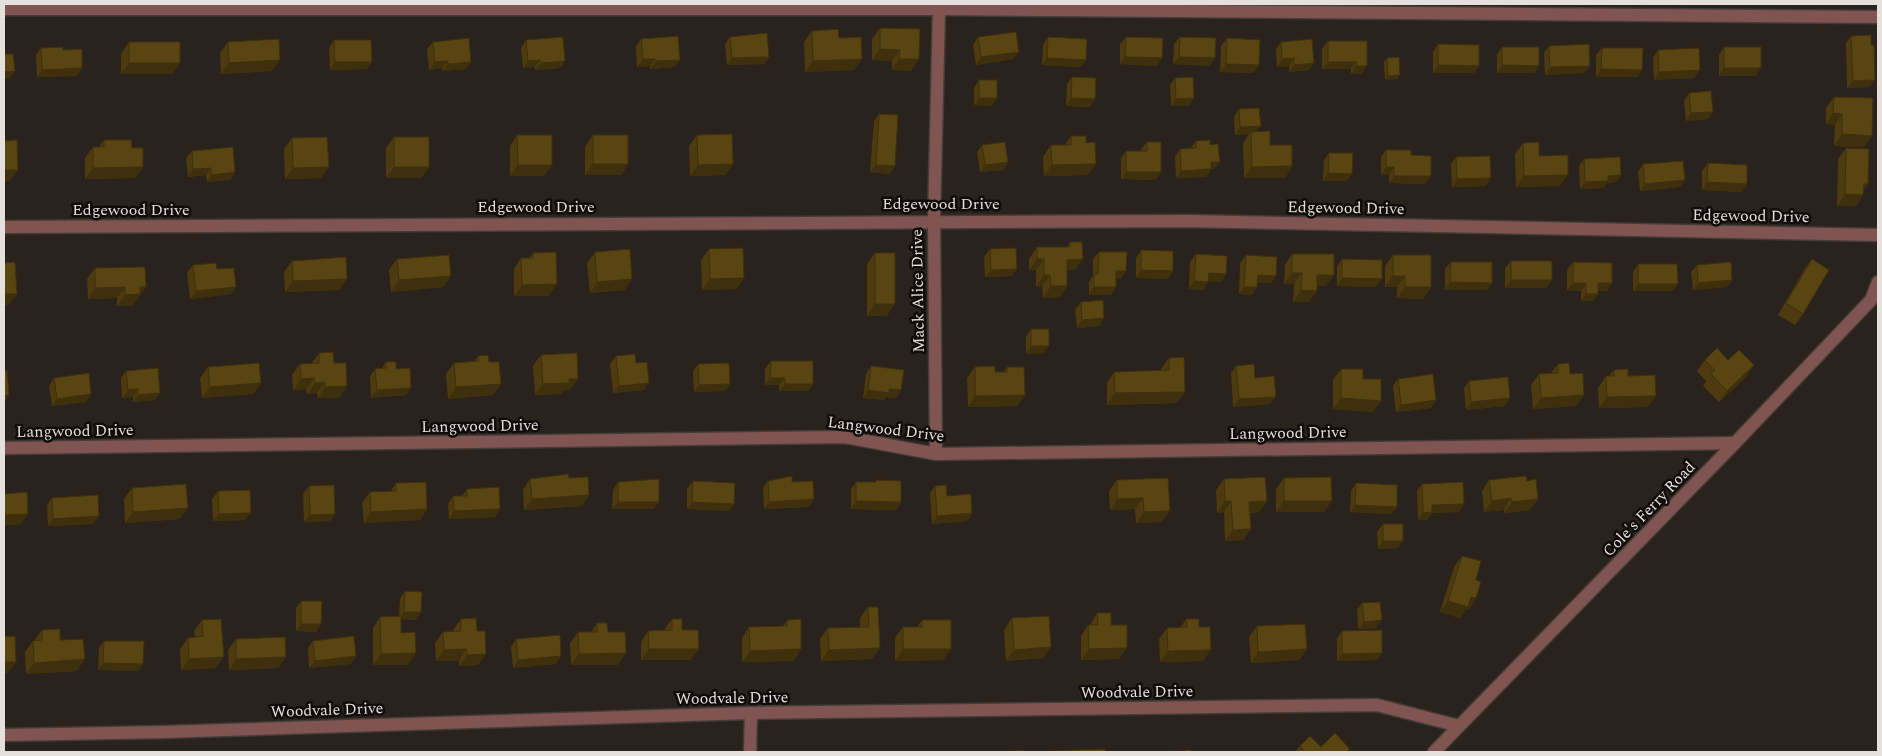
<svg xmlns="http://www.w3.org/2000/svg" width="1882" height="756" viewBox="0 0 1882 756" font-family="Spectral,serif">
	<style>
		.lines { fill: none; stroke-linecap: round; stroke-linejoin: round }
		.minor-casing { stroke: #443d37; stroke-width: 15 }
		.minor { stroke: #805451; stroke-width: 12 }
		.wall { fill: #4d3b0f }
		.shaded-wall { fill: #3e300d }
		.building { fill: #594512; stroke: #3e300d }
		.labels { text-anchor: middle; dominant-baseline: central; stroke-width: 5; stroke-linejoin: round; paint-order: stroke }
		.street-label { font-size: 16px; fill: #e6e0dc; stroke: #100c0a }
	</style>
	<rect width="100%" height="100%" fill="#2a221c"/>
	<g class="lines">
		<g class="minor-casing">
			<g id="minor">
				<path d="M 4,9 L 939,9 L 1878,17"/>
				<path d="M 4,227 L 1188,221 L 1878,235"/>
				<path d="M 4,448 L 845,437 L 936,454 L 1735,443"/>
				<path d="M 936,454 L 934,220 L 939,9"/>
				<path d="M 4,735 L 164,732 L 751,713 L 1377,705 L 1459,726"/>
				<path d="M 750,752 L 751,713"/>
				<path d="M 1434,752 L 1735,443 L 1871,300 L 1878,282"/>
			</g>
		</g>
		<use href="#minor" class="minor"/>
	</g>
	<g class="wall">
		<path d="M 880,28 L 920,29 L 911,71 L 892,70 L 892,61 L 872,60 L 872,39 Z"/>
		<path d="M 812,31 L 839,38 L 854,70 L 805,72 L 804,42 Z"/>
		<path d="M 1851,36 L 1871,45 L 1870,87 L 1847,88 L 1846,43 Z"/>
		<path d="M 730,37 L 769,57 L 764,64 L 727,65 L 725,44 Z"/>
		<path d="M 978,37 L 1013,59 L 976,65 L 973,45 Z"/>
		<path d="M 1048,37 L 1081,67 L 1042,65 L 1043,45 Z"/>
		<path d="M 1126,37 L 1157,66 L 1120,64 L 1120,44 Z"/>
		<path d="M 1180,37 L 1210,66 L 1173,64 L 1174,44 Z"/>
		<path d="M 1227,38 L 1259,65 L 1253,73 L 1220,72 L 1221,46 Z"/>
		<path d="M 641,39 L 675,67 L 650,69 L 650,66 L 637,67 L 636,46 Z"/>
		<path d="M 334,40 L 367,69 L 330,70 L 329,48 Z"/>
		<path d="M 526,40 L 565,61 L 560,68 L 535,70 L 535,67 L 523,68 L 521,48 Z"/>
		<path d="M 1328,41 L 1367,41 L 1362,74 L 1351,74 L 1351,69 L 1322,69 L 1322,49 Z"/>
		<path d="M 129,42 L 180,63 L 172,74 L 121,74 L 121,54 Z"/>
		<path d="M 228,42 L 272,71 L 221,74 L 220,53 Z"/>
		<path d="M 433,42 L 466,69 L 443,71 L 442,68 L 429,70 L 427,49 Z"/>
		<path d="M 1281,42 L 1314,63 L 1309,70 L 1289,72 L 1289,66 L 1277,67 L 1276,49 Z"/>
		<path d="M 1438,44 L 1479,66 L 1474,73 L 1433,73 L 1433,52 Z"/>
		<path d="M 1549,46 L 1584,73 L 1545,75 L 1544,53 Z"/>
		<path d="M 1502,47 L 1539,66 L 1534,73 L 1497,73 L 1497,55 Z"/>
		<path d="M 1724,47 L 1756,76 L 1719,76 L 1719,55 Z"/>
		<path d="M 41,48 L 63,50 L 82,68 L 77,76 L 37,77 L 36,55 Z"/>
		<path d="M 1602,48 L 1642,70 L 1637,77 L 1596,77 L 1596,55 Z"/>
		<path d="M 1658,50 L 1694,78 L 1654,80 L 1653,58 Z"/>
		<path d="M 1387,58 L 1397,79 L 1385,80 L 1384,62 Z"/>
		<path d="M 1072,77 L 1090,107 L 1066,106 L 1067,84 Z"/>
		<path d="M 1175,78 L 1189,106 L 1171,106 L 1170,85 Z"/>
		<path d="M 979,80 L 997,98 L 991,106 L 974,105 L 974,88 Z"/>
		<path d="M 1689,93 L 1713,112 L 1708,119 L 1686,121 L 1684,101 Z"/>
		<path d="M 1834,97 L 1864,147 L 1834,146 L 1835,125 L 1826,124 L 1826,108 Z"/>
		<path d="M 1239,109 L 1257,132 L 1292,166 L 1285,178 L 1244,178 L 1243,143 L 1249,134 L 1235,135 L 1234,117 Z"/>
		<path d="M 879,114 L 890,174 L 870,172 L 874,121 Z"/>
		<path d="M 517,135 L 552,165 L 544,176 L 510,176 L 510,146 Z"/>
		<path d="M 593,135 L 628,164 L 621,175 L 585,175 L 585,147 Z"/>
		<path d="M 697,135 L 733,164 L 725,175 L 690,176 L 689,146 Z"/>
		<path d="M 1071,136 L 1088,175 L 1044,176 L 1043,157 L 1051,145 L 1065,145 Z"/>
		<path d="M 394,137 L 429,167 L 421,178 L 386,178 L 386,148 Z"/>
		<path d="M 292,138 L 321,178 L 285,179 L 284,149 Z"/>
		<path d="M 104,140 L 132,148 L 143,167 L 135,178 L 85,179 L 85,158 L 93,147 L 99,147 Z"/>
		<path d="M 1196,141 L 1210,145 L 1220,162 L 1214,169 L 1211,169 L 1206,177 L 1176,178 L 1175,157 L 1180,149 L 1190,149 Z"/>
		<path d="M 1147,142 L 1161,172 L 1155,180 L 1121,179 L 1121,158 L 1126,151 L 1141,151 L 1141,149 Z"/>
		<path d="M 1523,143 L 1560,186 L 1516,187 L 1515,154 Z"/>
		<path d="M 982,145 L 1008,162 L 1003,170 L 980,172 L 977,152 Z"/>
		<path d="M 1846,148 L 1863,192 L 1863,195 L 1856,206 L 1837,206 L 1838,159 Z"/>
		<path d="M 1386,150 L 1411,155 L 1426,184 L 1389,183 L 1389,175 L 1381,175 L 1381,157 Z"/>
		<path d="M 192,151 L 235,172 L 230,180 L 207,182 L 206,175 L 188,177 L 186,158 Z"/>
		<path d="M 1329,153 L 1347,181 L 1323,181 L 1324,160 Z"/>
		<path d="M 1456,157 L 1486,186 L 1452,187 L 1451,164 Z"/>
		<path d="M 1584,159 L 1621,175 L 1616,182 L 1607,183 L 1603,188 L 1580,189 L 1579,166 Z"/>
		<path d="M 1708,163 L 1747,184 L 1742,192 L 1702,190 L 1702,171 Z"/>
		<path d="M 1643,164 L 1680,187 L 1640,191 L 1638,172 Z"/>
		<path d="M 1070,242 L 1075,270 L 1067,270 L 1067,286 L 1060,297 L 1043,298 L 1042,286 L 1036,287 L 1036,270 L 1029,270 L 1029,259 L 1037,247 L 1067,247 Z"/>
		<path d="M 709,249 L 737,289 L 702,290 L 701,260 Z"/>
		<path d="M 990,249 L 1012,276 L 985,277 L 984,257 Z"/>
		<path d="M 1141,250 L 1168,279 L 1136,278 L 1136,258 Z"/>
		<path d="M 595,252 L 625,290 L 590,293 L 587,263 Z"/>
		<path d="M 1099,252 L 1121,279 L 1116,279 L 1116,287 L 1111,295 L 1089,295 L 1089,282 L 1093,275 L 1093,259 Z"/>
		<path d="M 533,253 L 549,296 L 514,296 L 514,269 L 521,258 L 529,258 Z"/>
		<path d="M 875,253 L 887,316 L 867,316 L 867,264 Z"/>
		<path d="M 1196,254 L 1226,274 L 1221,282 L 1208,281 L 1203,290 L 1189,289 L 1190,262 Z"/>
		<path d="M 1292,254 L 1326,286 L 1317,286 L 1309,302 L 1293,302 L 1294,284 L 1284,284 L 1285,265 Z"/>
		<path d="M 1246,255 L 1276,276 L 1271,283 L 1257,282 L 1252,295 L 1239,294 L 1240,263 Z"/>
		<path d="M 1393,255 L 1431,287 L 1423,299 L 1397,298 L 1397,287 L 1385,287 L 1385,266 Z"/>
		<path d="M 397,259 L 451,276 L 443,287 L 391,292 L 389,270 Z"/>
		<path d="M 1342,259 L 1376,287 L 1337,286 L 1337,267 Z"/>
		<path d="M 1812,259 L 1803,314 L 1795,325 L 1778,315 L 1804,270 Z"/>
		<path d="M 292,261 L 339,290 L 285,292 L 284,272 Z"/>
		<path d="M 1511,261 L 1547,288 L 1505,288 L 1505,268 Z"/>
		<path d="M 1451,262 L 1492,283 L 1487,290 L 1445,290 L 1445,269 Z"/>
		<path d="M 1573,262 L 1612,283 L 1607,291 L 1598,291 L 1593,301 L 1581,301 L 1581,291 L 1567,290 L 1567,270 Z"/>
		<path d="M 1638,264 L 1678,284 L 1672,291 L 1633,291 L 1633,272 Z"/>
		<path d="M 193,265 L 217,269 L 231,294 L 190,299 L 187,273 Z"/>
		<path d="M 1697,265 L 1732,280 L 1727,287 L 1693,290 L 1691,272 Z"/>
		<path d="M 95,268 L 146,287 L 132,306 L 117,306 L 117,298 L 88,299 L 87,279 Z"/>
		<path d="M 1081,302 L 1104,318 L 1099,326 L 1077,328 L 1075,310 Z"/>
		<path d="M 1031,329 L 1043,353 L 1026,354 L 1026,337 Z"/>
		<path d="M 319,353 L 334,363 L 347,386 L 339,398 L 318,398 L 317,393 L 307,394 L 306,389 L 293,390 L 292,375 L 300,364 L 311,364 Z"/>
		<path d="M 541,355 L 570,390 L 564,390 L 561,394 L 535,395 L 533,366 Z"/>
		<path d="M 478,356 L 489,362 L 501,384 L 493,395 L 448,399 L 446,374 L 454,363 L 474,362 Z"/>
		<path d="M 616,356 L 636,363 L 644,390 L 613,393 L 610,364 Z"/>
		<path d="M 1169,358 L 1177,403 L 1107,405 L 1107,383 L 1114,372 L 1161,371 L 1161,369 Z"/>
		<path d="M 1705,360 L 1728,360 L 1754,365 L 1746,377 L 1719,402 L 1703,386 L 1706,381 L 1697,371 Z"/>
		<path d="M 771,361 L 813,384 L 808,391 L 779,391 L 779,385 L 765,385 L 765,369 Z"/>
		<path d="M 386,362 L 396,369 L 406,395 L 371,398 L 370,376 L 375,369 L 382,368 Z"/>
		<path d="M 698,364 L 730,384 L 725,391 L 694,392 L 693,371 Z"/>
		<path d="M 1558,364 L 1570,374 L 1576,406 L 1533,409 L 1531,385 L 1539,374 L 1551,373 Z"/>
		<path d="M 871,366 L 901,390 L 896,398 L 886,397 L 884,400 L 863,398 L 866,374 Z"/>
		<path d="M 1236,366 L 1255,378 L 1270,404 L 1233,407 L 1231,373 Z"/>
		<path d="M 208,367 L 261,383 L 253,394 L 202,398 L 200,378 Z"/>
		<path d="M 975,367 L 995,372 L 1004,372 L 1007,367 L 1025,395 L 1017,406 L 968,407 L 967,378 Z"/>
		<path d="M 1341,369 L 1363,379 L 1381,401 L 1373,412 L 1333,409 L 1333,380 Z"/>
		<path d="M 1614,370 L 1628,376 L 1648,407 L 1599,408 L 1598,388 L 1606,376 L 1609,376 Z"/>
		<path d="M 126,371 L 160,393 L 155,400 L 133,402 L 133,397 L 122,398 L 121,378 Z"/>
		<path d="M 54,378 L 91,394 L 86,402 L 52,406 L 49,386 Z"/>
		<path d="M 1398,379 L 1431,408 L 1396,412 L 1393,386 Z"/>
		<path d="M 1469,381 L 1505,406 L 1466,410 L 1464,388 Z"/>
		<path d="M 569,478 L 589,495 L 582,506 L 524,510 L 523,490 L 530,479 Z"/>
		<path d="M 1168,478 L 1162,522 L 1136,523 L 1135,509 L 1110,510 L 1109,491 L 1117,480 Z"/>
		<path d="M 1284,478 L 1324,512 L 1276,512 L 1276,489 Z"/>
		<path d="M 1224,479 L 1259,512 L 1250,513 L 1251,529 L 1243,540 L 1225,541 L 1224,512 L 1217,513 L 1216,490 Z"/>
		<path d="M 876,480 L 901,502 L 896,510 L 851,509 L 851,489 L 856,482 L 875,482 Z"/>
		<path d="M 1489,480 L 1527,481 L 1530,510 L 1504,513 L 1504,510 L 1484,512 L 1482,491 Z"/>
		<path d="M 693,481 L 734,504 L 729,511 L 687,509 L 687,489 Z"/>
		<path d="M 768,481 L 792,482 L 809,507 L 764,509 L 763,488 Z"/>
		<path d="M 618,482 L 654,509 L 612,509 L 613,490 Z"/>
		<path d="M 396,483 L 427,509 L 420,520 L 364,523 L 362,503 L 370,492 L 391,491 Z"/>
		<path d="M 1356,483 L 1397,507 L 1391,514 L 1350,512 L 1351,491 Z"/>
		<path d="M 1422,484 L 1464,504 L 1459,512 L 1432,513 L 1427,520 L 1418,520 L 1417,491 Z"/>
		<path d="M 309,486 L 335,514 L 330,521 L 304,522 L 303,494 Z"/>
		<path d="M 935,486 L 947,496 L 972,513 L 967,521 L 932,524 L 930,493 Z"/>
		<path d="M 132,488 L 180,519 L 125,523 L 124,499 Z"/>
		<path d="M 467,489 L 500,509 L 495,517 L 449,519 L 448,504 L 453,496 L 462,496 Z"/>
		<path d="M 218,491 L 245,520 L 213,521 L 212,499 Z"/>
		<path d="M 52,498 L 99,516 L 93,524 L 48,526 L 47,505 Z"/>
		<path d="M 1383,524 L 1398,548 L 1378,549 L 1377,532 Z"/>
		<path d="M 1462,556 L 1469,610 L 1466,609 L 1460,618 L 1440,612 L 1454,567 Z"/>
		<path d="M 405,591 L 421,612 L 416,620 L 401,619 L 401,633 L 408,665 L 373,665 L 373,628 L 380,617 L 399,616 L 400,599 Z"/>
		<path d="M 301,601 L 321,624 L 316,632 L 296,631 L 296,608 Z"/>
		<path d="M 1362,603 L 1376,628 L 1358,629 L 1357,610 Z"/>
		<path d="M 868,607 L 872,659 L 821,661 L 820,639 L 828,628 L 860,627 L 860,618 Z"/>
		<path d="M 1097,613 L 1111,625 L 1119,659 L 1081,660 L 1081,636 L 1088,625 L 1090,625 Z"/>
		<path d="M 1012,618 L 1043,658 L 1006,661 L 1004,630 Z"/>
		<path d="M 461,619 L 478,665 L 459,666 L 459,661 L 436,661 L 435,643 L 443,632 L 453,631 L 453,630 Z"/>
		<path d="M 672,619 L 682,630 L 691,660 L 641,660 L 641,642 L 648,631 L 664,630 Z"/>
		<path d="M 1186,619 L 1199,627 L 1203,661 L 1160,662 L 1159,639 L 1167,628 L 1181,627 Z"/>
		<path d="M 202,620 L 216,668 L 181,670 L 180,649 L 188,638 L 195,637 L 194,631 Z"/>
		<path d="M 787,620 L 794,661 L 742,662 L 742,638 L 749,627 L 782,627 Z"/>
		<path d="M 922,620 L 943,660 L 895,661 L 895,638 L 903,627 L 917,627 Z"/>
		<path d="M 597,623 L 608,632 L 618,665 L 571,665 L 570,643 L 578,632 L 591,632 Z"/>
		<path d="M 1257,626 L 1307,649 L 1299,660 L 1251,663 L 1249,637 Z"/>
		<path d="M 42,630 L 60,640 L 77,671 L 26,674 L 25,652 L 33,641 L 34,641 Z"/>
		<path d="M 1342,631 L 1382,653 L 1377,660 L 1337,661 L 1337,639 Z"/>
		<path d="M 236,639 L 286,657 L 278,668 L 229,670 L 228,650 Z"/>
		<path d="M 516,639 L 561,656 L 556,664 L 513,668 L 511,647 Z"/>
		<path d="M 104,641 L 143,664 L 138,671 L 98,670 L 99,648 Z"/>
		<path d="M 313,641 L 351,664 L 309,668 L 308,648 Z"/>
		<path d="M 1300,746 L 1348,752 L 1295,752 Z"/>
	</g>
	<g class="shaded-wall">
		<path d="M 880,49 L 900,50 L 892,61 L 872,60 Z"/>
		<path d="M 1019,52 L 1013,59 L 976,65 L 981,57 Z"/>
		<path d="M 769,57 L 764,64 L 727,65 L 732,58 Z"/>
		<path d="M 1125,57 L 1162,58 L 1157,66 L 1120,64 Z"/>
		<path d="M 1179,57 L 1215,58 L 1210,66 L 1173,64 Z"/>
		<path d="M 1047,58 L 1086,60 L 1081,67 L 1042,65 Z"/>
		<path d="M 1294,58 L 1289,66 L 1277,67 L 1282,59 Z"/>
		<path d="M 643,59 L 655,59 L 650,66 L 637,67 Z"/>
		<path d="M 862,59 L 854,70 L 805,72 L 813,61 Z"/>
		<path d="M 899,59 L 919,59 L 911,71 L 892,70 Z"/>
		<path d="M 280,60 L 272,71 L 221,74 L 229,63 Z"/>
		<path d="M 540,60 L 535,67 L 523,68 L 528,61 Z"/>
		<path d="M 680,60 L 675,67 L 650,69 L 656,61 Z"/>
		<path d="M 448,61 L 442,68 L 429,70 L 435,62 Z"/>
		<path d="M 565,61 L 560,68 L 535,70 L 541,63 Z"/>
		<path d="M 335,62 L 372,62 L 367,69 L 330,70 Z"/>
		<path d="M 471,62 L 466,69 L 443,71 L 448,64 Z"/>
		<path d="M 1328,62 L 1357,62 L 1351,69 L 1322,69 Z"/>
		<path d="M 129,63 L 180,63 L 172,74 L 121,74 Z"/>
		<path d="M 1314,63 L 1309,70 L 1289,72 L 1294,65 Z"/>
		<path d="M 1226,64 L 1259,65 L 1253,73 L 1220,72 Z"/>
		<path d="M 1438,65 L 1479,66 L 1474,73 L 1433,73 Z"/>
		<path d="M 1502,65 L 1539,66 L 1534,73 L 1497,73 Z"/>
		<path d="M 1356,66 L 1367,66 L 1362,74 L 1351,74 Z"/>
		<path d="M 1590,66 L 1584,73 L 1545,75 L 1550,67 Z"/>
		<path d="M 82,68 L 77,76 L 37,77 L 42,70 Z"/>
		<path d="M 1724,68 L 1761,68 L 1756,76 L 1719,76 Z"/>
		<path d="M 1601,69 L 1642,70 L 1637,77 L 1596,77 Z"/>
		<path d="M 1700,70 L 1694,78 L 1654,80 L 1659,72 Z"/>
		<path d="M 15,71 L 9,79 L 4,79 L 4,72 Z"/>
		<path d="M 1400,75 L 1397,79 L 1385,80 L 1388,76 Z"/>
		<path d="M 1875,80 L 1870,87 L 1847,88 L 1853,81 Z"/>
		<path d="M 979,98 L 997,98 L 991,106 L 974,105 Z"/>
		<path d="M 1071,98 L 1095,99 L 1090,107 L 1066,106 Z"/>
		<path d="M 1194,98 L 1189,106 L 1171,106 L 1176,99 Z"/>
		<path d="M 1713,112 L 1708,119 L 1686,121 L 1691,113 Z"/>
		<path d="M 1833,113 L 1842,114 L 1835,125 L 1826,124 Z"/>
		<path d="M 1261,126 L 1255,133 L 1251,132 L 1249,134 L 1235,135 L 1240,127 Z"/>
		<path d="M 1842,134 L 1872,136 L 1864,147 L 1834,146 Z"/>
		<path d="M 1008,162 L 1003,170 L 980,172 L 985,165 Z"/>
		<path d="M 1211,162 L 1220,162 L 1214,169 L 1211,169 L 1206,177 L 1176,178 L 1181,171 Z"/>
		<path d="M 593,164 L 628,164 L 621,175 L 585,175 Z"/>
		<path d="M 733,164 L 725,175 L 690,176 L 698,165 Z"/>
		<path d="M 1096,164 L 1088,175 L 1044,176 L 1052,165 Z"/>
		<path d="M 518,165 L 552,165 L 544,176 L 510,176 Z"/>
		<path d="M 876,165 L 895,166 L 890,174 L 870,172 Z"/>
		<path d="M 1292,166 L 1285,178 L 1244,178 L 1252,167 Z"/>
		<path d="M 143,167 L 135,178 L 85,179 L 93,168 Z"/>
		<path d="M 329,167 L 321,178 L 285,179 L 293,168 Z"/>
		<path d="M 394,167 L 429,167 L 421,178 L 386,178 Z"/>
		<path d="M 1386,167 L 1394,167 L 1389,175 L 1381,175 Z"/>
		<path d="M 211,168 L 206,175 L 188,177 L 193,169 Z"/>
		<path d="M 4,170 L 18,170 L 10,181 L 4,181 Z"/>
		<path d="M 235,172 L 230,180 L 207,182 L 212,175 Z"/>
		<path d="M 1126,172 L 1161,172 L 1155,180 L 1121,179 Z"/>
		<path d="M 1328,173 L 1352,174 L 1347,181 L 1323,181 Z"/>
		<path d="M 1568,175 L 1560,186 L 1516,187 L 1524,176 Z"/>
		<path d="M 1621,175 L 1616,182 L 1607,183 L 1603,188 L 1580,189 L 1585,182 L 1608,176 Z"/>
		<path d="M 1394,176 L 1431,176 L 1426,184 L 1389,183 Z"/>
		<path d="M 1491,178 L 1486,186 L 1452,187 L 1457,179 Z"/>
		<path d="M 1685,180 L 1680,187 L 1640,191 L 1645,184 Z"/>
		<path d="M 1707,182 L 1747,184 L 1742,192 L 1702,190 Z"/>
		<path d="M 1864,184 L 1868,184 L 1861,195 L 1863,195 L 1856,206 L 1837,206 L 1845,194 Z"/>
		<path d="M 1037,259 L 1044,259 L 1036,270 L 1029,270 Z"/>
		<path d="M 1083,259 L 1075,270 L 1059,271 L 1067,260 Z"/>
		<path d="M 1017,269 L 1012,276 L 985,277 L 991,270 Z"/>
		<path d="M 1141,270 L 1173,271 L 1168,279 L 1136,278 Z"/>
		<path d="M 1116,271 L 1126,271 L 1121,279 L 1111,279 Z"/>
		<path d="M 1209,273 L 1226,274 L 1221,282 L 1203,281 Z"/>
		<path d="M 1292,273 L 1302,273 L 1294,284 L 1284,284 Z"/>
		<path d="M 1044,275 L 1050,275 L 1042,286 L 1036,287 Z"/>
		<path d="M 1258,275 L 1276,276 L 1271,283 L 1252,282 Z"/>
		<path d="M 1317,275 L 1334,275 L 1326,286 L 1309,286 Z"/>
		<path d="M 451,276 L 443,287 L 391,292 L 399,280 Z"/>
		<path d="M 1393,276 L 1405,276 L 1397,287 L 1385,287 Z"/>
		<path d="M 744,278 L 737,289 L 702,290 L 710,279 Z"/>
		<path d="M 1342,278 L 1382,279 L 1376,287 L 1337,286 Z"/>
		<path d="M 347,279 L 339,290 L 285,292 L 293,281 Z"/>
		<path d="M 632,279 L 625,290 L 590,293 L 597,282 Z"/>
		<path d="M 1511,280 L 1552,280 L 1547,288 L 1505,288 Z"/>
		<path d="M 1732,280 L 1727,287 L 1693,290 L 1698,283 Z"/>
		<path d="M 1194,281 L 1208,282 L 1203,290 L 1189,289 Z"/>
		<path d="M 1450,282 L 1492,283 L 1487,290 L 1445,290 Z"/>
		<path d="M 1573,283 L 1586,283 L 1581,291 L 1567,290 Z"/>
		<path d="M 1598,283 L 1612,283 L 1607,291 L 1593,291 Z"/>
		<path d="M 557,284 L 549,296 L 514,296 L 522,285 Z"/>
		<path d="M 1638,284 L 1678,284 L 1672,291 L 1633,291 Z"/>
		<path d="M 1051,286 L 1067,286 L 1060,297 L 1043,298 Z"/>
		<path d="M 125,287 L 117,298 L 88,299 L 95,288 Z"/>
		<path d="M 140,287 L 146,287 L 132,306 L 117,306 L 125,295 Z"/>
		<path d="M 236,287 L 231,294 L 190,299 L 196,291 Z"/>
		<path d="M 1094,287 L 1116,287 L 1111,295 L 1089,295 Z"/>
		<path d="M 1244,287 L 1257,287 L 1252,295 L 1239,294 Z"/>
		<path d="M 1405,287 L 1431,287 L 1423,299 L 1397,298 Z"/>
		<path d="M 1301,290 L 1317,291 L 1309,302 L 1293,302 Z"/>
		<path d="M 4,294 L 17,294 L 9,305 L 4,305 Z"/>
		<path d="M 1586,294 L 1598,294 L 1593,301 L 1581,301 Z"/>
		<path d="M 875,304 L 895,304 L 887,316 L 867,316 Z"/>
		<path d="M 1104,318 L 1099,326 L 1077,328 L 1082,320 Z"/>
		<path d="M 1031,346 L 1049,346 L 1043,353 L 1026,354 Z"/>
		<path d="M 1754,365 L 1746,377 L 1719,402 L 1727,391 Z"/>
		<path d="M 314,378 L 306,389 L 293,390 L 301,379 Z"/>
		<path d="M 770,378 L 785,378 L 779,385 L 765,385 Z"/>
		<path d="M 569,379 L 578,379 L 570,390 L 564,390 L 561,394 L 535,395 L 543,384 Z"/>
		<path d="M 325,382 L 317,393 L 307,394 L 315,383 Z"/>
		<path d="M 261,383 L 253,394 L 202,398 L 210,387 Z"/>
		<path d="M 649,383 L 644,390 L 613,393 L 619,386 Z"/>
		<path d="M 501,384 L 493,395 L 448,399 L 456,387 Z"/>
		<path d="M 730,384 L 725,391 L 694,392 L 699,385 Z"/>
		<path d="M 785,384 L 813,384 L 808,391 L 779,391 Z"/>
		<path d="M 347,386 L 339,398 L 318,398 L 325,387 Z"/>
		<path d="M 411,388 L 406,395 L 371,398 L 377,390 Z"/>
		<path d="M 138,389 L 133,397 L 122,398 L 128,390 Z"/>
		<path d="M 889,389 L 901,390 L 896,398 L 886,397 L 884,400 L 863,398 L 868,390 Z"/>
		<path d="M 1185,392 L 1177,403 L 1107,405 L 1115,393 Z"/>
		<path d="M 160,393 L 155,400 L 133,402 L 138,395 Z"/>
		<path d="M 91,394 L 86,402 L 52,406 L 57,399 Z"/>
		<path d="M 9,395 L 4,403 L 4,396 Z"/>
		<path d="M 1025,395 L 1017,406 L 968,407 L 975,396 Z"/>
		<path d="M 1584,395 L 1576,406 L 1533,409 L 1541,398 Z"/>
		<path d="M 1656,396 L 1648,407 L 1599,408 L 1607,397 Z"/>
		<path d="M 1276,397 L 1270,404 L 1233,407 L 1239,399 Z"/>
		<path d="M 1341,398 L 1381,401 L 1373,412 L 1333,409 Z"/>
		<path d="M 1510,398 L 1505,406 L 1466,410 L 1471,402 Z"/>
		<path d="M 1436,400 L 1431,408 L 1396,412 L 1401,405 Z"/>
		<path d="M 589,495 L 582,506 L 524,510 L 532,499 Z"/>
		<path d="M 1143,498 L 1135,509 L 1110,510 L 1117,499 Z"/>
		<path d="M 1511,498 L 1504,510 L 1484,512 L 1492,501 Z"/>
		<path d="M 814,499 L 809,507 L 764,509 L 769,502 Z"/>
		<path d="M 1538,499 L 1530,510 L 1504,513 L 1512,502 Z"/>
		<path d="M 856,501 L 901,502 L 896,510 L 851,509 Z"/>
		<path d="M 1225,501 L 1231,501 L 1224,512 L 1217,513 Z"/>
		<path d="M 1267,501 L 1259,512 L 1242,513 L 1249,502 Z"/>
		<path d="M 1284,501 L 1332,501 L 1324,512 L 1276,512 Z"/>
		<path d="M 618,502 L 659,502 L 654,509 L 612,509 Z"/>
		<path d="M 692,502 L 734,504 L 729,511 L 687,509 Z"/>
		<path d="M 1464,504 L 1459,512 L 1432,513 L 1427,520 L 1418,520 L 1423,513 L 1432,505 Z"/>
		<path d="M 1355,505 L 1397,507 L 1391,514 L 1350,512 Z"/>
		<path d="M 188,508 L 180,519 L 125,523 L 133,512 Z"/>
		<path d="M 427,509 L 420,520 L 364,523 L 371,512 Z"/>
		<path d="M 500,509 L 495,517 L 449,519 L 454,511 Z"/>
		<path d="M 1170,511 L 1162,522 L 1136,523 L 1144,512 Z"/>
		<path d="M 251,513 L 245,520 L 213,521 L 219,514 Z"/>
		<path d="M 972,513 L 967,521 L 932,524 L 937,516 Z"/>
		<path d="M 28,514 L 20,525 L 4,525 L 4,515 Z"/>
		<path d="M 335,514 L 330,521 L 304,522 L 310,515 Z"/>
		<path d="M 99,516 L 93,524 L 48,526 L 53,519 Z"/>
		<path d="M 1251,529 L 1243,540 L 1225,541 L 1233,530 Z"/>
		<path d="M 1383,541 L 1403,541 L 1398,548 L 1378,549 Z"/>
		<path d="M 1471,597 L 1476,598 L 1469,610 L 1466,609 L 1460,618 L 1440,612 L 1448,601 Z"/>
		<path d="M 404,612 L 421,612 L 416,620 L 399,619 Z"/>
		<path d="M 1382,620 L 1376,628 L 1358,629 L 1364,622 Z"/>
		<path d="M 301,624 L 321,624 L 316,632 L 296,631 Z"/>
		<path d="M 1051,647 L 1043,658 L 1006,661 L 1014,650 Z"/>
		<path d="M 880,648 L 872,659 L 821,661 L 829,650 Z"/>
		<path d="M 1127,648 L 1119,659 L 1081,660 L 1089,649 Z"/>
		<path d="M 466,649 L 459,661 L 436,661 L 444,650 Z"/>
		<path d="M 649,649 L 699,649 L 691,660 L 641,660 Z"/>
		<path d="M 801,649 L 794,661 L 742,662 L 750,651 Z"/>
		<path d="M 903,649 L 951,649 L 943,660 L 895,661 Z"/>
		<path d="M 1307,649 L 1299,660 L 1251,663 L 1258,652 Z"/>
		<path d="M 1211,650 L 1203,661 L 1160,662 L 1168,651 Z"/>
		<path d="M 416,653 L 408,665 L 373,665 L 381,654 Z"/>
		<path d="M 626,653 L 618,665 L 571,665 L 579,654 Z"/>
		<path d="M 1382,653 L 1377,660 L 1337,661 L 1342,654 Z"/>
		<path d="M 486,654 L 478,665 L 459,666 L 467,655 Z"/>
		<path d="M 356,656 L 351,664 L 309,668 L 315,661 Z"/>
		<path d="M 561,656 L 556,664 L 513,668 L 518,660 Z"/>
		<path d="M 224,657 L 216,668 L 181,670 L 189,659 Z"/>
		<path d="M 286,657 L 278,668 L 229,670 L 236,659 Z"/>
		<path d="M 85,659 L 77,671 L 26,674 L 34,663 Z"/>
		<path d="M 4,662 L 16,662 L 8,673 L 4,673 Z"/>
		<path d="M 103,663 L 143,664 L 138,671 L 98,670 Z"/>
	</g>
	<g class="building">
		<path d="M 880,28 L 920,29 L 919,59 L 899,59 L 900,50 L 880,49 Z"/>
		<path d="M 838,29 L 839,38 L 861,37 L 862,59 L 813,61 L 812,31 Z"/>
		<path d="M 1016,32 L 1019,52 L 981,57 L 978,37 Z"/>
		<path d="M 767,33 L 769,57 L 732,58 L 730,37 Z"/>
		<path d="M 1871,35 L 1871,45 L 1874,45 L 1875,80 L 1853,81 L 1851,36 Z"/>
		<path d="M 678,36 L 680,60 L 656,61 L 655,59 L 643,59 L 641,39 Z"/>
		<path d="M 563,37 L 565,61 L 541,63 L 540,60 L 528,61 L 526,40 Z"/>
		<path d="M 1048,37 L 1087,39 L 1086,60 L 1047,58 Z"/>
		<path d="M 1126,37 L 1163,38 L 1162,58 L 1125,57 Z"/>
		<path d="M 1180,37 L 1216,38 L 1215,58 L 1179,57 Z"/>
		<path d="M 469,38 L 471,62 L 448,64 L 448,61 L 435,62 L 433,42 Z"/>
		<path d="M 1227,38 L 1260,40 L 1259,65 L 1226,64 Z"/>
		<path d="M 279,39 L 280,60 L 229,63 L 228,42 Z"/>
		<path d="M 1312,39 L 1314,63 L 1294,65 L 1294,58 L 1282,59 L 1281,42 Z"/>
		<path d="M 334,40 L 371,40 L 372,62 L 335,62 Z"/>
		<path d="M 1328,41 L 1367,41 L 1367,66 L 1356,66 L 1357,62 L 1328,62 Z"/>
		<rect x="129" y="42" width="51" height="21"/>
		<path d="M 1438,44 L 1479,45 L 1479,66 L 1438,65 Z"/>
		<path d="M 1589,44 L 1590,66 L 1550,67 L 1549,46 Z"/>
		<path d="M 4,45 L 5,54 L 13,54 L 15,71 L 4,72 Z"/>
		<path d="M 63,47 L 63,50 L 82,49 L 82,68 L 42,70 L 41,48 Z"/>
		<path d="M 1502,47 L 1539,47 L 1539,66 L 1502,65 Z"/>
		<rect x="1724" y="47" width="37" height="21"/>
		<path d="M 1602,48 L 1643,48 L 1642,70 L 1601,69 Z"/>
		<path d="M 1699,48 L 1700,70 L 1659,72 L 1658,50 Z"/>
		<path d="M 1399,57 L 1400,75 L 1388,76 L 1387,58 Z"/>
		<path d="M 1072,77 L 1096,78 L 1095,99 L 1071,98 Z"/>
		<path d="M 1193,77 L 1194,98 L 1176,99 L 1175,78 Z"/>
		<rect x="979" y="80" width="18" height="18"/>
		<path d="M 1711,91 L 1713,112 L 1691,113 L 1689,93 Z"/>
		<path d="M 1834,97 L 1873,98 L 1872,136 L 1842,134 L 1842,114 L 1833,113 Z"/>
		<path d="M 1259,108 L 1261,126 L 1240,127 L 1239,109 Z"/>
		<path d="M 879,114 L 898,115 L 895,166 L 876,165 Z"/>
		<path d="M 1270,131 L 1270,145 L 1292,145 L 1292,166 L 1252,167 L 1251,132 Z"/>
		<path d="M 732,134 L 733,164 L 698,165 L 697,135 Z"/>
		<path d="M 517,135 L 552,135 L 552,165 L 518,165 Z"/>
		<rect x="593" y="135" width="35" height="29"/>
		<path d="M 1071,136 L 1086,136 L 1086,143 L 1095,142 L 1096,164 L 1052,165 L 1051,145 L 1071,145 Z"/>
		<path d="M 327,137 L 329,167 L 293,168 L 292,138 Z"/>
		<rect x="394" y="137" width="35" height="30"/>
		<path d="M 17,140 L 18,170 L 4,170 L 4,141 Z"/>
		<path d="M 104,140 L 131,140 L 132,148 L 143,148 L 143,167 L 93,168 L 93,147 L 104,147 Z"/>
		<path d="M 1210,140 L 1210,145 L 1218,144 L 1220,162 L 1211,162 L 1211,169 L 1181,171 L 1180,149 L 1196,148 L 1196,141 Z"/>
		<path d="M 1005,142 L 1008,162 L 985,165 L 982,145 Z"/>
		<path d="M 1147,142 L 1161,142 L 1161,172 L 1126,172 L 1126,151 L 1147,151 Z"/>
		<path d="M 1539,142 L 1539,156 L 1568,155 L 1568,175 L 1524,176 L 1523,143 Z"/>
		<path d="M 233,147 L 235,172 L 212,175 L 211,168 L 193,169 L 192,151 Z"/>
		<path d="M 1846,148 L 1869,149 L 1868,184 L 1864,184 L 1863,195 L 1845,194 Z"/>
		<path d="M 1386,150 L 1411,150 L 1411,155 L 1431,156 L 1431,176 L 1394,176 L 1394,167 L 1386,167 Z"/>
		<path d="M 1329,153 L 1353,153 L 1352,174 L 1328,173 Z"/>
		<path d="M 1490,156 L 1491,178 L 1457,179 L 1456,157 Z"/>
		<path d="M 1620,157 L 1621,175 L 1608,176 L 1608,181 L 1585,182 L 1584,159 Z"/>
		<path d="M 1683,161 L 1685,180 L 1645,184 L 1643,164 Z"/>
		<path d="M 1708,163 L 1747,165 L 1747,184 L 1707,182 Z"/>
		<path d="M 1070,242 L 1082,242 L 1083,259 L 1067,260 L 1067,286 L 1051,286 L 1050,275 L 1044,275 L 1044,259 L 1037,259 L 1037,247 L 1070,247 Z"/>
		<path d="M 743,248 L 744,278 L 710,279 L 709,249 Z"/>
		<path d="M 1016,248 L 1017,269 L 991,270 L 990,249 Z"/>
		<path d="M 630,249 L 632,279 L 597,282 L 595,252 Z"/>
		<path d="M 1141,250 L 1173,251 L 1173,271 L 1141,270 Z"/>
		<path d="M 556,252 L 557,284 L 522,285 L 521,258 L 533,258 L 533,253 Z"/>
		<path d="M 1099,252 L 1127,252 L 1126,271 L 1116,271 L 1116,287 L 1094,287 L 1094,274 L 1098,274 Z"/>
		<rect x="875" y="253" width="20" height="51"/>
		<path d="M 1196,254 L 1227,256 L 1226,274 L 1209,273 L 1208,282 L 1194,281 Z"/>
		<path d="M 1292,254 L 1334,254 L 1334,275 L 1317,275 L 1317,291 L 1301,290 L 1302,273 L 1292,273 Z"/>
		<path d="M 449,255 L 451,276 L 399,280 L 397,259 Z"/>
		<path d="M 1246,255 L 1277,257 L 1276,276 L 1258,275 L 1257,287 L 1244,287 Z"/>
		<path d="M 1393,255 L 1431,255 L 1431,287 L 1405,287 L 1405,276 L 1393,276 Z"/>
		<path d="M 346,257 L 347,279 L 293,281 L 292,261 Z"/>
		<path d="M 1342,259 L 1382,260 L 1382,279 L 1342,278 Z"/>
		<path d="M 1812,259 L 1829,270 L 1803,314 L 1786,303 Z"/>
		<rect x="1511" y="261" width="41" height="19"/>
		<path d="M 15,262 L 17,294 L 4,294 L 4,263 Z"/>
		<path d="M 1451,262 L 1492,262 L 1492,283 L 1450,282 Z"/>
		<path d="M 1573,262 L 1612,263 L 1612,283 L 1598,283 L 1598,294 L 1586,294 L 1586,283 L 1573,283 Z"/>
		<path d="M 1731,262 L 1732,280 L 1698,283 L 1697,265 Z"/>
		<path d="M 216,263 L 217,269 L 234,268 L 236,287 L 196,291 L 193,265 Z"/>
		<path d="M 1638,264 L 1677,264 L 1678,284 L 1638,284 Z"/>
		<path d="M 145,267 L 146,287 L 140,287 L 140,294 L 125,295 L 125,287 L 95,288 L 95,268 Z"/>
		<path d="M 1103,300 L 1104,318 L 1082,320 L 1081,302 Z"/>
		<rect x="1031" y="329" width="18" height="17"/>
		<path d="M 1717,348 L 1728,360 L 1739,350 L 1754,365 L 1727,391 L 1711,374 L 1715,370 L 1705,360 Z"/>
		<path d="M 333,352 L 334,363 L 346,363 L 347,386 L 325,387 L 325,382 L 315,383 L 314,378 L 301,379 L 300,364 L 319,363 L 319,353 Z"/>
		<path d="M 577,353 L 578,379 L 569,379 L 569,383 L 543,384 L 541,355 Z"/>
		<path d="M 635,354 L 636,363 L 647,362 L 649,383 L 619,386 L 616,356 Z"/>
		<path d="M 488,355 L 489,362 L 499,362 L 501,384 L 456,387 L 454,363 L 479,361 L 478,356 Z"/>
		<path d="M 1184,357 L 1185,392 L 1115,393 L 1114,372 L 1169,370 L 1169,358 Z"/>
		<path d="M 771,361 L 813,361 L 813,384 L 785,384 L 785,378 L 770,378 Z"/>
		<path d="M 386,362 L 396,362 L 396,369 L 410,368 L 411,388 L 377,390 L 375,369 L 386,368 Z"/>
		<path d="M 259,363 L 261,383 L 210,387 L 208,367 Z"/>
		<path d="M 729,363 L 730,384 L 699,385 L 698,364 Z"/>
		<path d="M 1569,363 L 1570,374 L 1583,373 L 1584,395 L 1541,398 L 1539,374 L 1558,373 L 1558,364 Z"/>
		<path d="M 1254,364 L 1255,378 L 1274,376 L 1276,397 L 1239,399 L 1236,366 Z"/>
		<path d="M 871,366 L 904,370 L 901,390 L 889,389 L 889,393 L 868,390 Z"/>
		<path d="M 995,366 L 995,372 L 1007,372 L 1007,367 L 1024,367 L 1025,395 L 975,396 L 975,367 Z"/>
		<path d="M 158,368 L 160,393 L 138,395 L 138,389 L 128,390 L 126,371 Z"/>
		<path d="M 1341,369 L 1363,369 L 1363,379 L 1381,379 L 1381,401 L 1341,398 Z"/>
		<path d="M 1628,369 L 1628,376 L 1655,375 L 1656,396 L 1607,397 L 1606,376 L 1614,376 L 1614,370 Z"/>
		<path d="M 4,371 L 7,371 L 9,395 L 4,396 Z"/>
		<path d="M 89,373 L 91,394 L 57,399 L 54,378 Z"/>
		<path d="M 1433,374 L 1436,400 L 1401,405 L 1398,379 Z"/>
		<path d="M 1508,377 L 1510,398 L 1471,402 L 1469,381 Z"/>
		<path d="M 568,474 L 569,478 L 588,477 L 589,495 L 532,499 L 530,479 Z"/>
		<path d="M 792,476 L 792,482 L 813,481 L 814,499 L 769,502 L 768,481 Z"/>
		<path d="M 1526,476 L 1527,481 L 1536,479 L 1538,499 L 1512,502 L 1511,498 L 1492,501 L 1489,480 Z"/>
		<path d="M 1265,477 L 1267,501 L 1249,502 L 1251,529 L 1233,530 L 1231,501 L 1225,501 L 1224,479 Z"/>
		<path d="M 1331,477 L 1332,501 L 1284,501 L 1284,478 Z"/>
		<path d="M 1168,478 L 1170,511 L 1144,512 L 1143,498 L 1117,499 L 1117,480 Z"/>
		<path d="M 659,479 L 659,502 L 618,502 L 618,482 Z"/>
		<path d="M 876,480 L 901,481 L 901,502 L 856,501 L 856,482 L 876,482 Z"/>
		<path d="M 693,481 L 735,483 L 734,504 L 692,502 Z"/>
		<path d="M 426,482 L 427,509 L 371,512 L 370,492 L 396,491 L 396,483 Z"/>
		<path d="M 1463,482 L 1464,504 L 1432,505 L 1432,512 L 1423,513 L 1422,484 Z"/>
		<path d="M 1356,483 L 1397,485 L 1397,507 L 1355,505 Z"/>
		<path d="M 186,484 L 188,508 L 133,512 L 132,488 Z"/>
		<path d="M 334,485 L 335,514 L 310,515 L 309,486 Z"/>
		<path d="M 946,485 L 947,496 L 971,494 L 972,513 L 937,516 L 935,486 Z"/>
		<path d="M 499,487 L 500,509 L 454,511 L 453,496 L 467,496 L 467,489 Z"/>
		<path d="M 250,490 L 251,513 L 219,514 L 218,491 Z"/>
		<path d="M 27,492 L 28,514 L 4,515 L 4,494 Z"/>
		<path d="M 98,495 L 99,516 L 53,519 L 52,498 Z"/>
		<rect x="1383" y="524" width="20" height="17"/>
		<path d="M 1462,556 L 1481,561 L 1476,580 L 1481,582 L 1476,598 L 1471,597 L 1468,607 L 1448,601 Z"/>
		<path d="M 405,591 L 422,592 L 421,612 L 404,612 Z"/>
		<path d="M 301,601 L 322,601 L 321,624 L 301,624 Z"/>
		<path d="M 1380,602 L 1382,620 L 1364,622 L 1362,603 Z"/>
		<path d="M 868,607 L 878,607 L 880,648 L 829,650 L 828,628 L 869,627 Z"/>
		<path d="M 1097,613 L 1111,613 L 1111,625 L 1127,625 L 1127,648 L 1089,649 L 1088,625 L 1098,625 Z"/>
		<path d="M 401,616 L 401,633 L 415,632 L 416,653 L 381,654 L 380,617 Z"/>
		<path d="M 1049,616 L 1051,647 L 1014,650 L 1012,618 Z"/>
		<path d="M 476,618 L 477,631 L 485,631 L 486,654 L 467,655 L 466,649 L 444,650 L 443,632 L 461,631 L 461,619 Z"/>
		<path d="M 221,619 L 224,657 L 189,659 L 188,638 L 203,636 L 202,620 Z"/>
		<path d="M 672,619 L 682,619 L 682,630 L 698,630 L 699,649 L 649,649 L 648,631 L 672,630 Z"/>
		<path d="M 801,619 L 801,649 L 750,651 L 749,627 L 787,626 L 787,620 Z"/>
		<path d="M 1186,619 L 1199,619 L 1199,627 L 1210,627 L 1211,650 L 1168,651 L 1167,628 L 1187,627 Z"/>
		<path d="M 922,620 L 951,620 L 951,649 L 903,649 L 903,627 L 922,627 Z"/>
		<path d="M 597,623 L 607,623 L 608,632 L 625,632 L 626,653 L 579,654 L 578,632 L 597,632 Z"/>
		<path d="M 1305,624 L 1307,649 L 1258,652 L 1257,626 Z"/>
		<path d="M 60,629 L 60,640 L 83,639 L 85,659 L 34,663 L 33,641 L 42,640 L 42,630 Z"/>
		<path d="M 1382,630 L 1382,653 L 1342,654 L 1342,631 Z"/>
		<path d="M 560,635 L 561,656 L 518,660 L 516,639 Z"/>
		<path d="M 15,636 L 16,662 L 4,662 L 4,637 Z"/>
		<path d="M 354,636 L 356,656 L 315,661 L 313,641 Z"/>
		<path d="M 285,637 L 286,657 L 236,659 L 236,639 Z"/>
		<path d="M 104,641 L 144,641 L 143,664 L 103,663 Z"/>
		<path d="M 1335,733 L 1350,749 L 1346,752 L 1305,752 L 1300,746 L 1310,736 L 1321,747 Z"/>
		<path d="M 1105,749 L 1105,752 L 1049,752 L 1049,751 Z"/>
		<path d="M 1023,750 L 1024,752 L 999,752 Z"/>
		<path d="M 1190,750 L 1191,752 L 1166,752 Z"/>
	</g>
	<g class="labels">
		<g class="street-label">
			<text x="941" y="204">Edgewood Drive</text>
			<text x="536" y="207">Edgewood Drive</text>
			<text transform="translate(1346 208) rotate(1)">Edgewood Drive</text>
			<text x="131" y="210">Edgewood Drive</text>
			<text transform="translate(1751 216) rotate(1)">Edgewood Drive</text>
			<text transform="translate(918 291) rotate(-91)">Mack Alice Drive</text>
			<text transform="translate(480 426) rotate(-1)">Langwood Drive</text>
			<text transform="translate(886 429) rotate(7)">Langwood Drive</text>
			<text transform="translate(75 431) rotate(-1)">Langwood Drive</text>
			<text transform="translate(1288 433) rotate(-1)">Langwood Drive</text>
			<text transform="translate(1649 509) rotate(-46)">Cole's Ferry Road</text>
			<text transform="translate(1137 692) rotate(-1)">Woodvale Drive</text>
			<text transform="translate(732 698) rotate(-1)">Woodvale Drive</text>
			<text transform="translate(327 710) rotate(-2)">Woodvale Drive</text>
		</g>
	</g>
	<rect width="1882" height="756" fill="none" stroke="#e6e0dc" stroke-width="10"/>
</svg>
